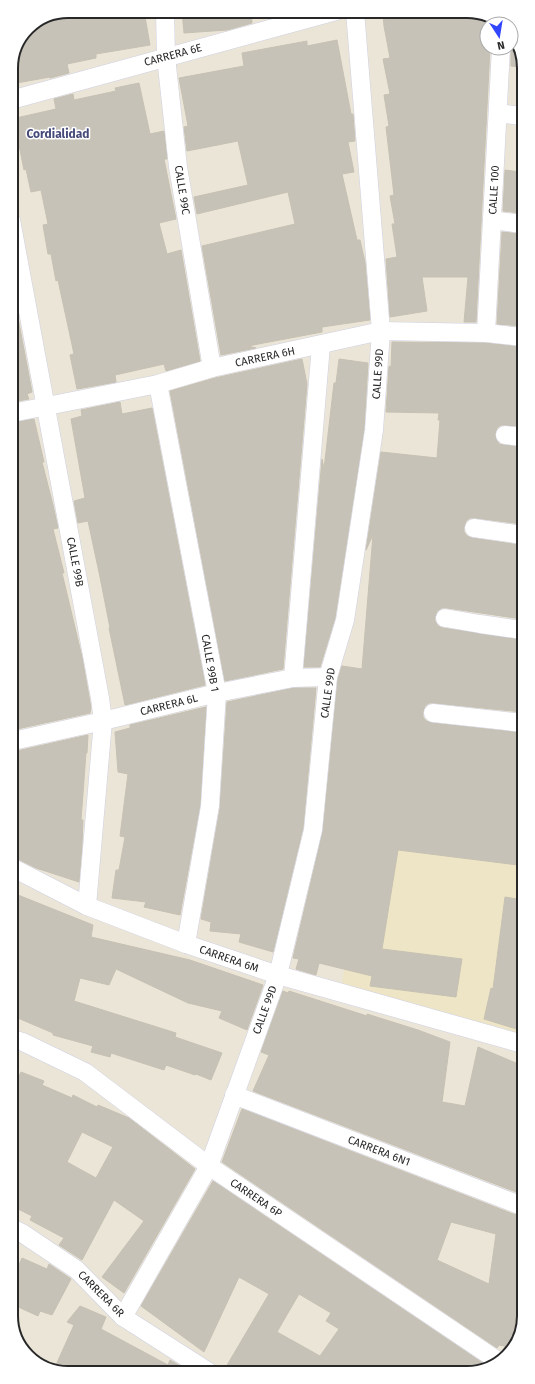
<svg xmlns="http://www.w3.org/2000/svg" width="535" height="1384" viewBox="0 0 535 1384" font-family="'Fira Sans',sans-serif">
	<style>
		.education { fill: #eee5c6 }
		.building { fill: #c6c2b8; stroke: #c6c1b2; fill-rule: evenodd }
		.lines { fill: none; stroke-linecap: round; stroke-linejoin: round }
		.minor-casing { stroke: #ced0e2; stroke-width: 19 }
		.minor { stroke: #fff; stroke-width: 18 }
		.labels { text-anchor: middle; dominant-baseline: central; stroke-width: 3; stroke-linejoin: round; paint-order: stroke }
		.street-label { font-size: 11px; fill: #282828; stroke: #fff }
		.neighbourhood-label { font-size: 12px; font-weight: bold; fill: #464b7a; stroke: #fff }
		.rim { fill: none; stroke: #282828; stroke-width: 2 }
	</style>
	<rect width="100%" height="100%" fill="#ebe5d8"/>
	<path class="education" d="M 370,801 L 523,823 L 523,1034 L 342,984 Z"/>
	<g class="building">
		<path d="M 68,11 L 144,11 L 150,45 L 96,54 L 96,58 L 67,64 L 69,73 L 50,78 L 50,77 L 11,84 L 11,64 L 28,28 Z"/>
		<path d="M 182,11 L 251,11 L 252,23 L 227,30 L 184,33 Z"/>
		<path d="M 398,11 L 438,11 L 478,14 L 492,19 L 492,24 L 487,24 L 487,48 L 490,48 L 476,322 L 464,322 L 468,277 L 422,277 L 427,311 L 390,317 L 386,259 L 397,257 L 392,224 L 395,224 L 390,196 L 394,195 L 386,127 L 389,126 L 384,95 L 390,94 L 383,59 L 390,58 L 384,26 L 383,14 Z"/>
		<path d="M 511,36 L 521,50 L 521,67 L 511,66 Z"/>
		<path d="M 337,40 L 351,114 L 353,114 L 355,141 L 348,142 L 354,172 L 342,174 L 357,240 L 360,240 L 365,262 L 370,320 L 322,327 L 322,332 L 248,346 L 256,348 L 221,355 L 202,246 L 295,224 L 288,192 L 197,214 L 194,197 L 248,185 L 238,141 L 187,151 L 184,127 L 188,126 L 179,78 L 244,66 L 242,53 L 307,41 L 307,46 Z"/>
		<path d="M 139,83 L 150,134 L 164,131 L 167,159 L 164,159 L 176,219 L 159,223 L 167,254 L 181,250 L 200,361 L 166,371 L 164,364 L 115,375 L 116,382 L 77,389 L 70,355 L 74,354 L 58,280 L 56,281 L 51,254 L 48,254 L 43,225 L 48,224 L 41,190 L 31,192 L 26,169 L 24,170 L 18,140 L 20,140 L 16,118 L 56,109 L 54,99 L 73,94 L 74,100 L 116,91 L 115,88 Z"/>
		<path d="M 505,170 L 521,172 L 521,213 L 503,211 Z"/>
		<path d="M 502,232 L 521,234 L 522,326 L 497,324 Z"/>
		<path d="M 18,318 L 32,392 L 27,394 L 29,399 L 12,402 L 12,319 Z"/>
		<path d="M 392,342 L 485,343 L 522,347 L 522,426 L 501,425 L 497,428 L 495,434 L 496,439 L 499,444 L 504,445 L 522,447 L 522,524 L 475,518 L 470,518 L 466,521 L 464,527 L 464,532 L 467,536 L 472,538 L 520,545 L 520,548 L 522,548 L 522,619 L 447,608 L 442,608 L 437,611 L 435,617 L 435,621 L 438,626 L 443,628 L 522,640 L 522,712 L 434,703 L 429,703 L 425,706 L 423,712 L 423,717 L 426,721 L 432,723 L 523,733 L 523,837 L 518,865 L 398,850 L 382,949 L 462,959 L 456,997 L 370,986 L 372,976 L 319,963 L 316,975 L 296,969 L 299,959 L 293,958 L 323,831 L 338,679 L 342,666 L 362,669 L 373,535 L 366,550 L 381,452 L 437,458 L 440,420 L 438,420 L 439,413 L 386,412 L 389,366 L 391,367 Z"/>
		<path d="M 302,359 L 307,384 L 283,669 L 225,681 L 170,391 L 215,378 Z"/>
		<path d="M 339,359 L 368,363 L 364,429 L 335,618 L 320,667 L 304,667 L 322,459 L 324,469 L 334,383 L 336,383 Z"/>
		<path d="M 120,402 L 122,414 L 152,408 L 205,685 L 125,705 L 109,628 L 110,628 L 100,577 L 88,521 L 78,523 L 74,501 L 85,498 L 71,419 L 82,416 L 81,410 Z"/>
		<path d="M 34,419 L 44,462 L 42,462 L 53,505 L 58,528 L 53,529 L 64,573 L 62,573 L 82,657 L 91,708 L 90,713 L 17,729 L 13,708 L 12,423 Z"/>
		<path d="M 294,688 L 316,688 L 303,828 L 273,952 L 239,942 L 241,934 L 210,931 L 211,922 L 201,919 L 220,808 L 227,702 Z"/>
		<path d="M 206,707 L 200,805 L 180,915 L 144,907 L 146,902 L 112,898 L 116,870 L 119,870 L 125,837 L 120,836 L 128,774 L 118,772 L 115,732 L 130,728 L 130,725 Z"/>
		<path d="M 88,735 L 87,753 L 86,753 L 81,820 L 83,820 L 82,845 L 79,882 L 36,868 L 18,859 L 13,858 L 13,808 L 14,798 L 15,798 L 18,771 L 17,751 Z"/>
		<path d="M 13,893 L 93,925 L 91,937 L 190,960 L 263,985 L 247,1030 L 219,1018 L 222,1011 L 188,1003 L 116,969 L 109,985 L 80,978 L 74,1001 L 176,1033 L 175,1037 L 222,1053 L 211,1080 L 196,1074 L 195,1075 L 166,1065 L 164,1070 L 111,1053 L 110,1057 L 91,1052 L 93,1046 L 53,1035 L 53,1033 L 13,1016 Z"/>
		<path d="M 505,897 L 523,900 L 523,1031 L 484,1019 L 491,988 L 493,989 Z"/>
		<path d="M 283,991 L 288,993 L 289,991 L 367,1016 L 367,1014 L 418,1030 L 450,1042 L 442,1102 L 465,1106 L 478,1047 L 523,1066 L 524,1195 L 253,1091 L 269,1055 L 261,1052 Z"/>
		<path d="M 21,1072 L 44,1081 L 42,1085 L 72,1098 L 73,1095 L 97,1107 L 98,1105 L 129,1118 L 195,1169 L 124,1293 L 102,1277 L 144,1221 L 114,1200 L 82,1260 L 59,1245 L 64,1238 L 30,1220 L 32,1216 L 14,1207 L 13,1089 ZM 82,1132 L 113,1147 L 96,1178 L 67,1162 Z"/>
		<path d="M 242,1109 L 513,1214 L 524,1216 L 524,1288 L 509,1347 L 499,1345 L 497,1348 L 222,1162 ZM 451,1222 L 496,1234 L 489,1284 L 437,1260 Z"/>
		<path d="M 213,1181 L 487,1366 L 485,1370 L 223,1372 L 269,1294 L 239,1277 L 204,1352 L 141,1306 ZM 299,1294 L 331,1313 L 326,1321 L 339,1329 L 320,1356 L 277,1332 Z"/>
		<path d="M 22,1258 L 47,1269 L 49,1264 L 71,1279 L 52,1315 L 40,1311 L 38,1316 L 14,1305 L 14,1276 Z"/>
		<path d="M 80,1306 L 106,1317 L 101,1329 L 168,1365 L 170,1360 L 190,1372 L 73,1373 L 56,1365 L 74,1325 L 67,1322 Z"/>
	</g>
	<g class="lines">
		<g class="minor-casing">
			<g id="minor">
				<path d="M 165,11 L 166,57 L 178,167 L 212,368"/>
				<path d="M 502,24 L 502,23"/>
				<path d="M 11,100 L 336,11"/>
				<path d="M 498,113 L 521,116"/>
				<path d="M 11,220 L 100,698 L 103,721 L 87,906"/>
				<path d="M 492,220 L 521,224"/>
				<path d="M 486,333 L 501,48"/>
				<path d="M 158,384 L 217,693 L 210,806 L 186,944"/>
				<path d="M 12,413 L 158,384 L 212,368 L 381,331 L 486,333 L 522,337"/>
				<path d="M 505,435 L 522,437"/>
				<path d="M 474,528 L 522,535"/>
				<path d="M 445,618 L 480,624 L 522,630"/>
				<path d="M 293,678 L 321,345"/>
				<path d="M 433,713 L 523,723"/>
				<path d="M 13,741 L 103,721 L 217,693 L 293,678 L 328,677"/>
				<path d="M 13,868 L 87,906 L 186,944 L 278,975 L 523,1044"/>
				<path d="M 13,1039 L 23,1042 L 85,1072 L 209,1166 L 498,1361"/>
				<path d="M 234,1095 L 517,1204 L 524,1206"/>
				<path d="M 14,1229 L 22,1233 L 77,1270 L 123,1317 L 209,1372"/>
				<path d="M 123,1317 L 209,1166 L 278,975 L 313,830 L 328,677 L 345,620 L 374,430 L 381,331 L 355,11"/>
			</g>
		</g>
		<use href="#minor" class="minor"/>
	</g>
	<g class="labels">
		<g class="street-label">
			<text transform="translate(173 55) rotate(-15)">CARRERA 6E</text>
			<text transform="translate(182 190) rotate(81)">CALLE 99C</text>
			<text transform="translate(494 190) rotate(-87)">CALLE 100</text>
			<text transform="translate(265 357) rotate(-12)">CARRERA 6H</text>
			<text transform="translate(378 374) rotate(-86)">CALLE 99D</text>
			<text transform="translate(75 562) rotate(79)">CALLE 99B</text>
			<text transform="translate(210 663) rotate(80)">CALLE 99B 1</text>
			<text transform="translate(328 693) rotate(-82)">CALLE 99D</text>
			<text transform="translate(169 705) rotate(-14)">CARRERA 6L</text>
			<text transform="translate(229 959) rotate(19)">CARRERA 6M</text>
			<text transform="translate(265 1010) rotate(-70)">CALLE 99D</text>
			<text transform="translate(379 1151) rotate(21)">CARRERA 6N1</text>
			<text transform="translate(256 1198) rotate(34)">CARRERA 6P</text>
			<text transform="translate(101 1294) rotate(45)">CARRERA 6R</text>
		</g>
		<g class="neighbourhood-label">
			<text x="58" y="134">Cordialidad</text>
		</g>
	</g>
	<path d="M0 0H535V1384H0ZM68 18H467A50 50 0 0 1 517 68V1316A50 50 0 0 1 467 1366H68A50 50 0 0 1 18 1316V68A50 50 0 0 1 68 18Z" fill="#fff" fill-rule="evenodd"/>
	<path class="rim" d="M68 18H467A50 50 0 0 1 517 68V1316A50 50 0 0 1 467 1366H68A50 50 0 0 1 18 1316V68A50 50 0 0 1 68 18Z"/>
	<g transform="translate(499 36) rotate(168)"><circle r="19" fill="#ffffff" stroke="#a9a9a9"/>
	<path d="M0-3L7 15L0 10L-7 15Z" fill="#3245ff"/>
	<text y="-6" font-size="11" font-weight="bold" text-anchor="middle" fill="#282828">N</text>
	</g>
</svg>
